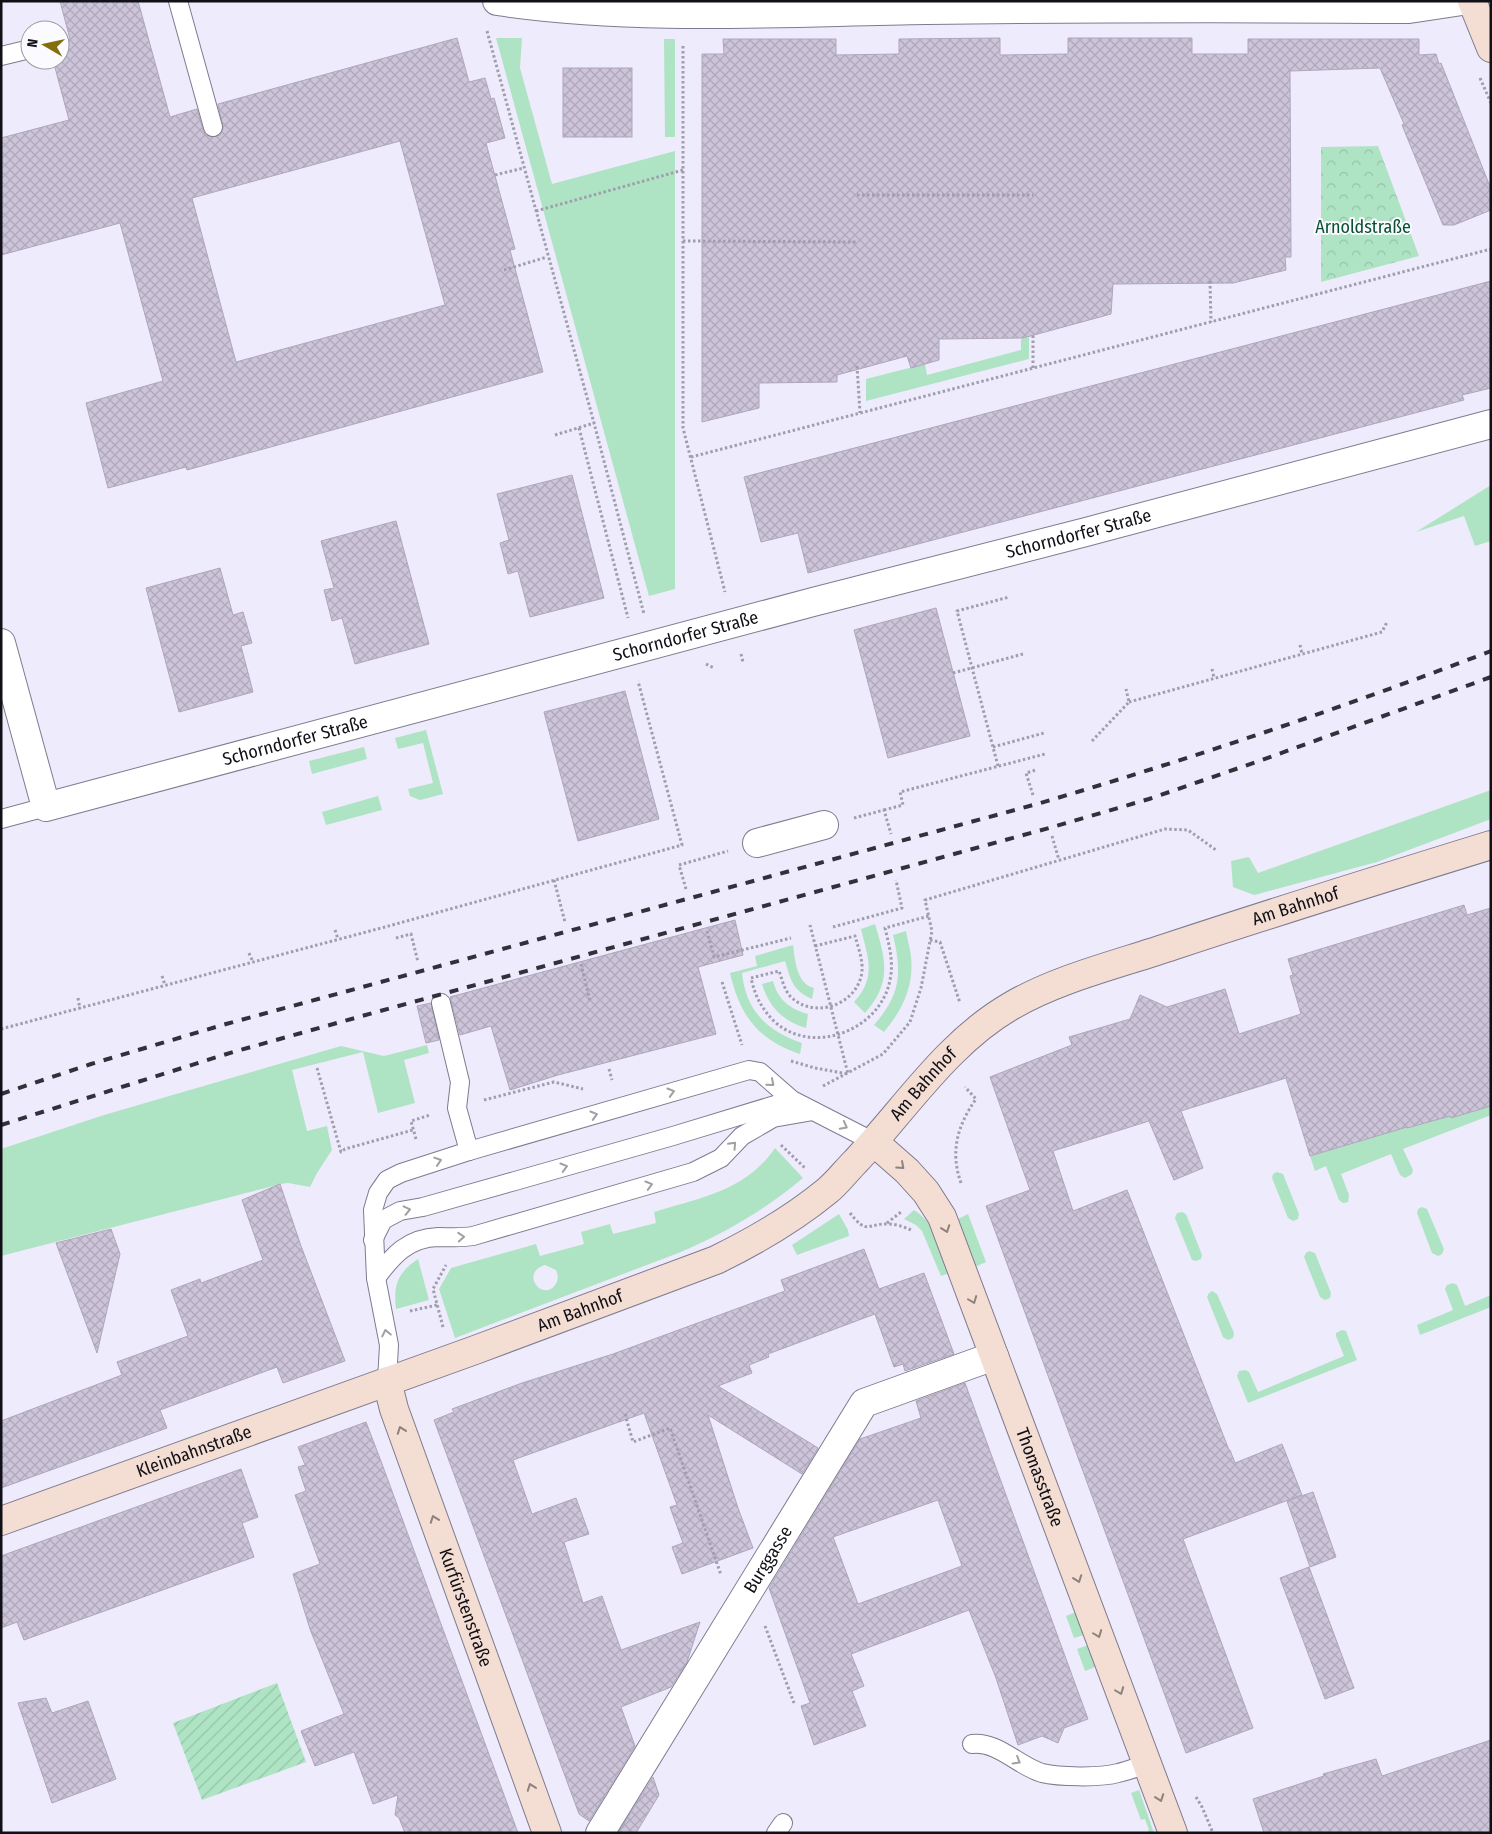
<svg xmlns="http://www.w3.org/2000/svg" width="1492" height="1834" viewBox="0 0 1492 1834" font-family="'Fira Sans Condensed',sans-serif">
	<style>
		.grass { fill: #aee4c4; fill-rule: evenodd }
		.park { fill: url(#park-crowns) }
		.garden { fill: url(#garden-furrows) }
		.building { fill: url(#building-cross-hatch); stroke: #afa6ba; fill-rule: evenodd }
		.lines { fill: none; stroke-linecap: round; stroke-linejoin: round }
		.lane-casing { stroke: #7e7b8f; stroke-width: 20 }
		.street-casing { stroke: #7e7b8f; stroke-width: 30 }
		.secondary-casing { stroke: #7e7b8f; stroke-width: 30 }
		.path { stroke: #a09eac; stroke-width: 3; stroke-dasharray: 2.5 2.5; stroke-linecap: butt }
		.lane { stroke: #fff; stroke-width: 18 }
		.street { stroke: #fff; stroke-width: 28 }
		.secondary { stroke: #f4ddd2; stroke-width: 28 }
		.rail { stroke: #32313a; stroke-width: 4; stroke-dasharray: 9 9; stroke-linecap: butt }
		.oneway { stroke: #a09fa2 }
		.oneway2 { stroke: #8e817e }
		.labels { text-anchor: middle; dominant-baseline: central; stroke-width: 4; stroke-linejoin: round; paint-order: stroke }
		.park-label { font-size: 18px; fill: #075233; stroke: #fbfaff }
		.street-label { font-size: 18px; fill: #111017; stroke: #fbfaff }
	</style>
	<defs>
		<pattern id="park-crowns" width="20" height="18" patternUnits="userSpaceOnUse" patternTransform="scale(1.25)"><rect width="20" height="18" fill="#aee4c4"/><path d="M2 6a3 3 0 1 1 6 0M12 15a3 3 0 1 1 6 0" fill="none" stroke="#95c3a8"/></pattern>
		<pattern id="garden-furrows" width="10" height="10" patternUnits="userSpaceOnUse" patternTransform="scale(1.25)"><rect width="10" height="10" fill="#aee4c4"/><path d="M-1 1l2-2M0 10L10 0M9 11l2-2" fill="none" stroke="#95c3a8"/></pattern>
		<pattern id="building-cross-hatch" width="8" height="8" patternUnits="userSpaceOnUse" patternTransform="scale(1.25)"><rect width="8" height="8" fill="#cdc4d9"/><path d="M0 0l8 8M0 8l8-8" fill="none" stroke="#afa7ba"/></pattern>
	</defs>
	<rect width="100%" height="100%" fill="#eeebfd"/>
	<g class="grass">
		<path d="M 496,38 L 522,38 L 520,68 L 552,184 L 675,151 L 675,589 L 649,596 Z"/>
		<path d="M 664,39 L 675,39 L 675,137 L 665,137 Z"/>
		<path d="M 1029,337 L 1029,359 L 866,401 L 866,379 L 925,364 L 927,375 L 1021,350 L 1021,339 Z"/>
		<path d="M 1491,485 L 1491,541 L 1475,546 L 1464,516 L 1416,532 Z"/>
		<path d="M 426,730 L 443,794 L 420,800 L 410,796 L 408,789 L 433,783 L 423,743 L 398,749 L 395,738 Z"/>
		<path d="M 364,747 L 367,759 L 312,774 L 309,761 Z"/>
		<path d="M 1491,790 L 1491,819 L 1377,862 L 1254,895 L 1233,887 L 1231,861 L 1249,857 L 1258,873 Z"/>
		<path d="M 378,796 L 382,810 L 326,825 L 322,812 Z"/>
		<path d="M 875,924 C 886,960 892,983 865,1013 L 854,1002 C 877,977 868,958 861,929 Z"/>
		<path d="M 906,931 C 907,938 909,944 910,950 C 916,982 904,1008 884,1032 L 874,1025 C 901,994 902,973 893,935 Z"/>
		<path d="M 793,945 C 795,961 797,984 814,988 L 812,999 C 792,990 791,980 785,961 L 742,973 C 746,1011 767,1031 802,1043 L 800,1054 C 758,1040 740,1016 730,973 L 757,966 L 755,956 Z"/>
		<path d="M 773,981 C 778,1000 790,1009 808,1014 L 806,1028 C 783,1021 769,1007 762,984 Z"/>
		<path d="M 427,1045 L 429,1053 L 404,1060 L 415,1103 L 378,1113 L 363,1052 L 292,1070 L 307,1131 L 327,1126 L 332,1150 L 317,1173 L 310,1187 L 288,1183 L 281,1184 L 1,1256 L 1,1149 L 104,1115 L 341,1046 L 384,1056 Z"/>
		<path d="M 1491,1106 L 1491,1115 L 1403,1149 L 1413,1170 L 1412,1174 L 1405,1178 L 1400,1175 L 1391,1154 L 1341,1174 L 1349,1195 L 1348,1202 L 1343,1203 L 1339,1200 L 1326,1166 L 1315,1171 L 1310,1156 L 1407,1127 L 1407,1128 L 1450,1116 L 1451,1118 Z"/>
		<path d="M 775,1148 L 803,1178 C 766,1209 726,1233 681,1252 L 455,1338 L 439,1289 L 451,1268 L 536,1244 L 540,1256 L 584,1244 L 581,1232 L 610,1224 L 613,1234 L 656,1223 L 654,1212 C 700,1198 746,1191 775,1148 ZM 545,1265 L 556,1270 C 558,1275 559,1280 555,1285 C 543,1302 519,1273 545,1265 Z"/>
		<path d="M 1277,1172 L 1283,1174 L 1299,1214 L 1298,1219 L 1293,1221 L 1288,1218 L 1272,1178 L 1273,1174 Z"/>
		<path d="M 1422,1207 L 1427,1209 L 1444,1249 L 1442,1254 L 1438,1256 L 1432,1253 L 1417,1213 L 1418,1209 Z"/>
		<path d="M 914,1210 C 936,1224 941,1250 950,1273 L 941,1276 L 922,1231 L 916,1225 L 904,1219 Z"/>
		<path d="M 1182,1212 L 1186,1214 L 1202,1255 L 1201,1259 L 1196,1261 L 1192,1260 L 1175,1218 L 1177,1213 Z"/>
		<path d="M 839,1214 L 848,1230 L 849,1236 L 797,1255 L 792,1245 Z"/>
		<path d="M 968,1214 L 986,1262 L 975,1267 L 958,1219 Z"/>
		<path d="M 1309,1251 L 1315,1253 L 1331,1293 L 1330,1298 L 1325,1300 L 1320,1297 L 1304,1257 L 1306,1253 Z"/>
		<path d="M 418,1259 L 429,1300 L 396,1309 C 393,1285 398,1272 418,1259 Z"/>
		<path d="M 1453,1283 L 1457,1285 L 1465,1306 L 1491,1295 L 1491,1307 L 1420,1335 L 1417,1325 L 1453,1310 L 1445,1289 L 1447,1285 Z"/>
		<path d="M 1212,1291 L 1217,1294 L 1234,1333 L 1233,1338 L 1228,1340 L 1223,1337 L 1207,1297 L 1209,1293 Z"/>
		<path d="M 1342,1330 L 1346,1331 L 1357,1360 L 1248,1403 L 1237,1376 L 1239,1371 L 1246,1370 L 1249,1372 L 1258,1392 L 1344,1356 L 1336,1336 L 1336,1333 Z"/>
		<path d="M 1076,1612 L 1084,1635 L 1074,1638 L 1066,1616 Z"/>
		<path d="M 1088,1645 L 1095,1667 L 1085,1671 L 1077,1649 Z"/>
		<path d="M 1139,1790 L 1154,1833 L 1146,1833 L 1149,1830 L 1145,1819 L 1141,1820 L 1131,1793 Z"/>
	</g>
	<path class="park" d="M 1378,146 L 1419,256 L 1321,282 L 1321,147 Z"/>
	<path class="garden" d="M 277,1683 L 306,1762 L 202,1800 L 173,1723 Z"/>
	<g class="building">
		<path d="M 60,1 L 138,1 L 170,117 L 197,109 L 203,130 L 206,135 L 211,137 L 220,135 L 223,129 L 218,104 L 457,38 L 469,82 L 485,78 L 491,99 L 494,98 L 505,138 L 486,143 L 515,249 L 510,250 L 543,372 L 187,470 L 186,467 L 108,488 L 86,403 L 163,381 L 120,223 L 1,255 L 1,138 L 69,120 L 53,60 L 60,60 L 60,42 L 70,39 ZM 400,141 L 445,305 L 236,362 L 192,198 Z"/>
		<path d="M 1000,38 L 1000,55 L 1068,54 L 1068,38 L 1192,38 L 1192,54 L 1248,54 L 1248,39 L 1419,39 L 1419,55 L 1436,54 L 1439,64 L 1441,63 L 1491,189 L 1491,210 L 1454,225 L 1443,225 L 1402,125 L 1404,124 L 1380,68 L 1290,71 L 1291,257 L 1285,257 L 1286,270 L 1233,283 L 1113,284 L 1111,314 L 1023,338 L 939,339 L 939,360 L 911,368 L 907,356 L 837,375 L 837,382 L 759,383 L 759,408 L 702,422 L 702,54 L 724,54 L 723,39 L 836,39 L 836,55 L 899,54 L 899,39 Z"/>
		<rect x="563" y="68" width="69" height="69"/>
		<path d="M 1491,281 L 1491,388 L 1462,395 L 1464,400 L 808,573 L 798,533 L 761,542 L 744,477 Z"/>
		<path d="M 572,475 L 604,598 L 530,617 L 518,571 L 508,574 L 500,543 L 509,540 L 497,494 Z"/>
		<path d="M 396,521 L 429,644 L 355,664 L 342,618 L 332,621 L 324,590 L 334,588 L 321,541 Z"/>
		<path d="M 220,568 L 233,615 L 243,612 L 252,643 L 241,646 L 253,692 L 179,712 L 146,588 Z"/>
		<path d="M 936,608 L 970,736 L 888,758 L 854,630 Z"/>
		<path d="M 625,691 L 659,819 L 578,841 L 544,712 Z"/>
		<path d="M 1464,905 L 1467,915 L 1491,908 L 1491,1106 L 1451,1118 L 1450,1116 L 1407,1128 L 1407,1127 L 1310,1156 L 1286,1078 L 1181,1111 L 1203,1168 L 1174,1180 L 1149,1121 L 1053,1151 L 1073,1211 L 1127,1190 L 1229,1450 L 1230,1450 L 1235,1463 L 1282,1444 L 1302,1495 L 1183,1539 L 1253,1728 L 1186,1753 L 986,1206 L 1030,1190 L 990,1077 L 1072,1045 L 1069,1037 L 1130,1019 L 1140,995 L 1167,1007 L 1225,989 L 1239,1034 L 1301,1014 L 1290,976 L 1293,975 L 1288,959 Z"/>
		<path d="M 735,920 L 743,955 L 698,967 L 716,1034 L 558,1075 L 510,1090 L 491,1026 L 460,1035 L 450,997 Z"/>
		<path d="M 431,1003 L 439,1040 L 426,1043 L 417,1006 Z"/>
		<path d="M 280,1184 L 301,1246 L 345,1361 L 283,1383 L 277,1367 L 160,1410 L 167,1428 L 1,1488 L 1,1421 L 122,1375 L 117,1362 L 188,1336 L 171,1290 L 200,1279 L 201,1283 L 263,1260 L 242,1200 Z"/>
		<path d="M 111,1229 L 120,1254 L 97,1353 L 56,1243 Z"/>
		<path d="M 864,1249 L 879,1289 L 924,1273 L 954,1354 L 905,1371 L 903,1364 L 894,1367 L 875,1314 L 768,1354 L 769,1357 L 749,1365 L 752,1373 L 718,1386 L 818,1448 L 802,1474 L 708,1415 L 738,1508 L 753,1548 L 682,1574 L 672,1547 L 683,1543 L 670,1507 L 677,1505 L 644,1413 L 513,1460 L 532,1514 L 576,1498 L 589,1534 L 564,1542 L 583,1603 L 602,1596 L 621,1650 L 700,1622 L 687,1662 L 671,1687 L 621,1707 L 635,1746 L 589,1821 L 579,1814 L 434,1420 L 454,1412 L 452,1409 L 522,1383 L 613,1354 L 785,1291 L 781,1280 Z"/>
		<path d="M 965,1383 L 1088,1719 L 1064,1728 L 1058,1743 L 1042,1736 L 1018,1745 L 996,1678 L 969,1610 L 851,1654 L 864,1686 L 852,1691 L 866,1726 L 814,1745 L 801,1706 L 810,1703 L 769,1588 L 860,1439 L 921,1418 L 916,1401 ZM 938,1500 L 962,1566 L 858,1604 L 833,1537 Z"/>
		<path d="M 366,1422 L 382,1464 L 518,1833 L 405,1833 L 399,1818 L 395,1815 L 398,1795 L 373,1804 L 354,1752 L 315,1766 L 301,1731 L 344,1714 L 310,1629 L 293,1574 L 320,1564 L 295,1495 L 306,1491 L 298,1467 L 305,1465 L 298,1447 Z"/>
		<path d="M 241,1469 L 258,1517 L 242,1523 L 254,1557 L 24,1640 L 17,1622 L 1,1628 L 1,1556 Z"/>
		<path d="M 1313,1492 L 1336,1557 L 1310,1567 L 1287,1501 Z"/>
		<path d="M 1309,1567 L 1354,1688 L 1325,1699 L 1280,1578 Z"/>
		<path d="M 46,1698 L 52,1713 L 88,1701 L 116,1779 L 52,1803 L 18,1703 Z"/>
		<path d="M 1491,1740 L 1491,1833 L 1264,1833 L 1253,1799 L 1324,1776 L 1323,1774 L 1376,1759 L 1382,1776 Z"/>
		<path d="M 653,1777 L 659,1795 L 636,1833 L 618,1833 Z"/>
	</g>
	<g class="lines">
		<g class="lane-casing">
			<g id="lane">
				<path d="M 178,1 L 213,127"/>
				<path d="M 1,56 L 30,49"/>
				<path d="M 1,819 L 46,807"/>
				<path d="M 441,1003 L 460,1082 L 457,1108 L 469,1151"/>
				<path d="M 373,1240 L 383,1220 L 400,1211 L 423,1207 L 515,1181 L 673,1136 L 788,1101"/>
				<path d="M 376,1278 C 393,1255 408,1238 438,1237 C 451,1237 461,1238 473,1236 L 693,1172 L 721,1158 L 742,1136 L 773,1118 L 813,1111"/>
				<path d="M 387,1381 L 389,1345 L 376,1278 L 373,1210 L 378,1193 L 387,1180 L 401,1173 L 469,1151 L 749,1070 L 760,1072 L 792,1100 L 874,1142"/>
				<path d="M 972,1744 C 998,1741 1018,1766 1042,1773 C 1058,1777 1101,1778 1118,1773 C 1128,1771 1137,1767 1147,1764"/>
				<path d="M 776,1833 L 783,1823"/>
			</g>
		</g>
		<g class="street-casing">
			<g id="street">
				<path d="M 497,1 C 640,22 783,12 927,10 C 1088,8 1248,8 1409,9 L 1462,1"/>
				<path id="s1" d="M 1,643 L 46,807 L 813,602 L 1086,532 L 1491,424"/>
				<path d="M 757,843 L 824,825"/>
				<path id="s2" d="M 600,1833 L 864,1403 L 994,1356"/>
			</g>
		</g>
		<g class="secondary-casing">
			<g id="secondary">
				<path d="M 1472,1 L 1491,48"/>
				<path id="s3" d="M 874,1142 L 907,1171 L 926,1192 L 942,1217 L 1173,1833"/>
				<path id="s4" d="M 387,1381 L 394,1409 L 547,1833"/>
				<path id="s5" d="M 1,1521 L 475,1350 L 716,1260 C 755,1241 793,1219 827,1191 C 837,1183 846,1171 855,1162 C 905,1109 947,1043 1011,1006 C 1059,978 1119,964 1172,946 C 1278,911 1384,878 1491,845"/>
			</g>
		</g>
		<g class="path">
			<path d="M 487,31 L 594,423 L 644,614"/>
			<path d="M 683,46 L 683,428 L 725,592"/>
			<path d="M 1480,78 L 1491,103"/>
			<path d="M 495,175 L 524,168"/>
			<path d="M 857,195 L 1033,195"/>
			<path d="M 536,211 L 683,170"/>
			<path d="M 683,241 L 858,242"/>
			<path d="M 504,270 L 547,257"/>
			<path d="M 1210,281 L 1211,322"/>
			<path d="M 857,366 L 860,413"/>
			<path d="M 1033,368 L 1033,333"/>
			<path d="M 579,428 L 628,618"/>
			<path d="M 555,435 L 594,423"/>
			<path d="M 691,457 L 1491,249"/>
			<path d="M 1300,645 L 1302,654"/>
			<path d="M 741,654 L 743,662"/>
			<path d="M 706,664 L 714,668"/>
			<path d="M 1212,669 L 1214,678"/>
			<path d="M 953,673 L 1023,654"/>
			<path d="M 1129,702 L 1382,632 L 1387,622"/>
			<path d="M 1092,741 L 1129,702 L 1126,689"/>
			<path d="M 993,747 L 1044,733"/>
			<path d="M 998,766 L 957,611 L 1009,597"/>
			<path d="M 1033,795 L 1026,773 L 1036,770"/>
			<path d="M 884,810 L 903,805 L 900,792 L 1045,754"/>
			<path d="M 854,818 L 884,810 L 891,834"/>
			<path d="M 1052,836 L 1059,860"/>
			<path d="M 554,880 L 565,922"/>
			<path d="M 686,889 L 679,865 L 728,851"/>
			<path d="M 833,927 L 902,908 L 896,880"/>
			<path d="M 335,930 L 338,939"/>
			<path d="M 707,931 L 714,957 L 791,938"/>
			<path d="M 396,938 L 411,934 L 418,962"/>
			<path d="M 930,940 L 940,942 L 960,1003"/>
			<path d="M 815,946 L 855,936 C 858,947 863,960 862,971 C 859,1004 814,1021 790,996 C 784,989 782,979 779,971 L 751,978 C 755,996 762,1010 776,1023 C 815,1056 881,1029 890,980 C 894,962 889,945 885,928 L 929,916"/>
			<path d="M 249,953 L 253,962"/>
			<path d="M 581,964 L 590,1001"/>
			<path d="M 162,976 L 165,985"/>
			<path d="M 722,982 L 742,1045"/>
			<path d="M 78,998 L 80,1009"/>
			<path d="M 1,1029 L 385,927 L 682,845 L 638,681"/>
			<path d="M 791,1061 L 815,1068 L 848,1074 L 810,925"/>
			<path d="M 317,1068 L 341,1152 L 345,1149 L 413,1130"/>
			<path d="M 609,1069 L 612,1080"/>
			<path d="M 823,1086 L 883,1054 L 910,1022 L 921,988 L 932,931 L 925,900 L 1165,829 L 1188,830 L 1216,850"/>
			<path d="M 484,1100 L 554,1082 L 583,1089"/>
			<path d="M 416,1139 L 411,1121 L 430,1115"/>
			<path d="M 781,1145 L 805,1168"/>
			<path d="M 961,1183 C 950,1152 957,1126 976,1099 L 965,1087"/>
			<path d="M 850,1213 C 868,1236 867,1223 888,1224 C 896,1224 904,1227 911,1230"/>
			<path d="M 887,1223 L 901,1212"/>
			<path d="M 410,1311 L 437,1305"/>
			<path d="M 443,1327 L 433,1289 L 446,1265"/>
			<path d="M 625,1414 L 633,1442 L 670,1428 L 721,1575"/>
			<path d="M 765,1626 L 794,1703"/>
			<path d="M 1196,1797 L 1202,1807 L 1213,1833"/>
		</g>
		<use href="#lane" class="lane"/>
		<use href="#street" class="street"/>
		<use href="#secondary" class="secondary"/>
		<g class="rail">
			<path d="M 1,1094 L 91,1064 L 226,1024 L 1037,804 C 1190,759 1342,708 1491,651"/>
			<path d="M 1,1125 L 233,1052 L 380,1011 L 1049,828 L 1149,799 L 1262,760 L 1491,677"/>
		</g>
	</g>
	<defs><path id="oneway-chevron" d="M-2-3.5L2.5 0L-2 3.5" fill="none" stroke-width="1.6" stroke-linecap="round" stroke-linejoin="round" transform="scale(1.25)"/></defs>
	<g class="oneway">
		<use href="#oneway-chevron" transform="translate(771 1083) rotate(41)"/>
		<use href="#oneway-chevron" transform="translate(671 1092) rotate(-16)"/>
		<use href="#oneway-chevron" transform="translate(594 1115) rotate(-16)"/>
		<use href="#oneway-chevron" transform="translate(844 1126) rotate(28)"/>
		<use href="#oneway-chevron" transform="translate(733 1145) rotate(-47)"/>
		<use href="#oneway-chevron" transform="translate(438 1161) rotate(-18)"/>
		<use href="#oneway-chevron" transform="translate(564 1167) rotate(-16)"/>
		<use href="#oneway-chevron" transform="translate(649 1185) rotate(-16)"/>
		<use href="#oneway-chevron" transform="translate(407 1210) rotate(-13)"/>
		<use href="#oneway-chevron" transform="translate(461 1237) rotate(-4)"/>
		<use href="#oneway-chevron" transform="translate(386 1333) rotate(-102)"/>
		<use href="#oneway-chevron" transform="translate(1017 1761) rotate(31)"/>
	</g>
	<g class="oneway2">
		<use href="#oneway-chevron" transform="translate(901 1166) rotate(42)"/>
		<use href="#oneway-chevron" transform="translate(946 1229) rotate(70)"/>
		<use href="#oneway-chevron" transform="translate(973 1300) rotate(69)"/>
		<use href="#oneway-chevron" transform="translate(401 1430) rotate(-110)"/>
		<use href="#oneway-chevron" transform="translate(434 1519) rotate(-110)"/>
		<use href="#oneway-chevron" transform="translate(1078 1579) rotate(70)"/>
		<use href="#oneway-chevron" transform="translate(1098 1634) rotate(69)"/>
		<use href="#oneway-chevron" transform="translate(1120 1691) rotate(69)"/>
		<use href="#oneway-chevron" transform="translate(531 1787) rotate(-110)"/>
		<use href="#oneway-chevron" transform="translate(1160 1798) rotate(70)"/>
	</g>
	<g class="labels">
		<g class="park-label">
			<text x="1363" y="227">Arnoldstraße</text>
		</g>
		<g class="street-label">
			<text stroke="none"><textPath href="#s1" startOffset="1238">Schorndorfer Straße</textPath></text>
			<text stroke="none"><textPath href="#s1" startOffset="832">Schorndorfer Straße</textPath></text>
			<text stroke="none"><textPath href="#s1" startOffset="428">Schorndorfer Straße</textPath></text>
			<text stroke="none"><textPath href="#s5" startOffset="1456">Am Bahnhof</textPath></text>
			<text stroke="none"><textPath href="#s5" startOffset="1036">Am Bahnhof</textPath></text>
			<text stroke="none"><textPath href="#s5" startOffset="616">Am Bahnhof</textPath></text>
			<text stroke="none"><textPath href="#s5" startOffset="205">Kleinbahnstraße</textPath></text>
			<text stroke="none"><textPath href="#s3" startOffset="380">Thomasstraße</textPath></text>
			<text stroke="none"><textPath href="#s2" startOffset="321">Burggasse</textPath></text>
			<text stroke="none"><textPath href="#s4" startOffset="240">Kurfürstenstraße</textPath></text>
		</g>
	</g>
	<rect width="1492" height="1834" fill="none" stroke="#111017" stroke-width="5"/>
	<g transform="translate(45 45) rotate(279)"><circle r="24" fill="#fbfaff" stroke="#9d9ca2"/>
	<path d="M0-4L9 19L0 12L-9 19Z" fill="#826e0b"/>
	<text y="-8" font-size="14" font-weight="bold" text-anchor="middle" fill="#111017">N</text>
	</g>
</svg>
